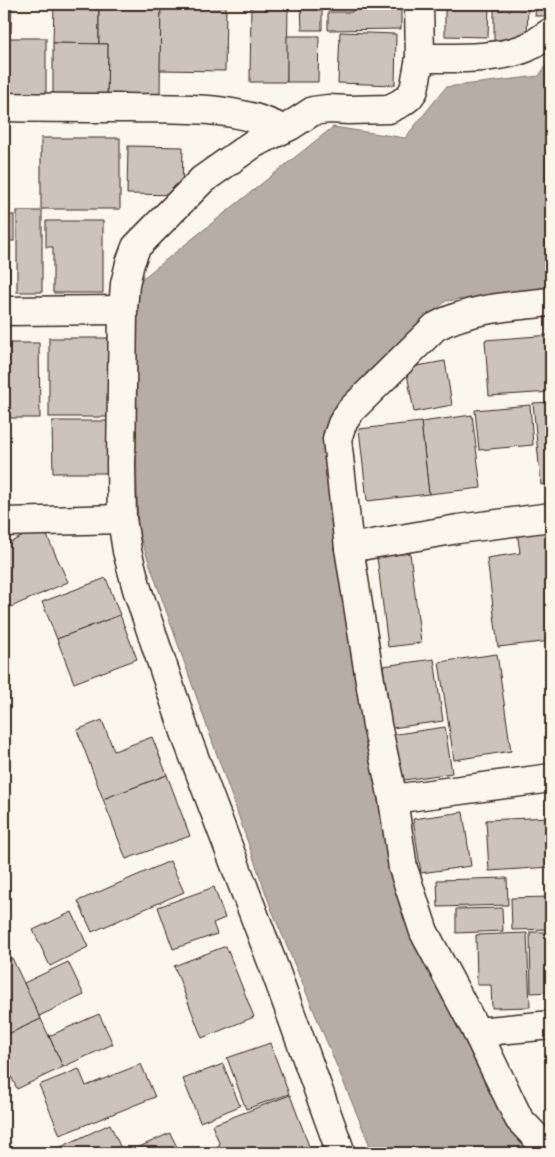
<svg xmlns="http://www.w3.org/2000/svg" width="555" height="1157" viewBox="0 0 555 1157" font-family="'Playpen Sans',sans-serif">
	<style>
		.water { fill: #b6aea2; stroke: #85796d }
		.building { fill: #ccc4b9; stroke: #3b2a1e }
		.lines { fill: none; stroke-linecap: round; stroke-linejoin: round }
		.minor-casing { stroke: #3b2a1e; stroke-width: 31 }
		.minor { stroke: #fbf7ec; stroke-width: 28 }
	</style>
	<rect width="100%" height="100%" fill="#fbf7ec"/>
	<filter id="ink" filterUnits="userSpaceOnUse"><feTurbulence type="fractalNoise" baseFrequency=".02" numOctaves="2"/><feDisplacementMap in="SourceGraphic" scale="10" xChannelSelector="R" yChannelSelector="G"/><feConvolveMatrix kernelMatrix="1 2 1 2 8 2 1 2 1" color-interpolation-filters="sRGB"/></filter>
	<g filter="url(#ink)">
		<path class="water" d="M 551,57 L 551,289 L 446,301 L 367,372 L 323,431 L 397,888 L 548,1153 L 373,1153 L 271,908 L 138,531 L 133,286 L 333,127 L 405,138 L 446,87 L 539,76 Z"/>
		<g class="building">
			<path d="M 4,4 L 12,4 L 11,33 L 4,33 Z"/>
			<path d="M 54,4 L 99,4 L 99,44 L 53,43 Z"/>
			<path d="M 99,4 L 161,4 L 160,97 L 107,96 L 108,44 L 99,44 Z"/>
			<path d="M 161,4 L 226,4 L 225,71 L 160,70 Z"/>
			<path d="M 251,4 L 288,4 L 287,82 L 250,82 Z"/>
			<path d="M 301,4 L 346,4 L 346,9 L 322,9 L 322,30 L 302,30 Z"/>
			<path d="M 352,4 L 401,4 L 401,29 L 328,30 L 328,12 L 352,12 Z"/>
			<path d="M 445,4 L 489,4 L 488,37 L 445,36 Z"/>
			<path d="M 494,4 L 528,4 L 527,41 L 494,41 Z"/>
			<path d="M 536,4 L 551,4 L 551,16 L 535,16 Z"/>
			<path d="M 340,32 L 396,34 L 395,85 L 338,83 Z"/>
			<path d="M 287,36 L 319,36 L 318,82 L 287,82 Z"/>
			<path d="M 7,38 L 46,38 L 46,93 L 6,93 Z"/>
			<path d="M 53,43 L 108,44 L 107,96 L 53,95 Z"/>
			<rect x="41" y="138" width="79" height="71"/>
			<path d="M 128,146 L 183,147 L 182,195 L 127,194 Z"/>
			<rect x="17" y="211" width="25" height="81"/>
			<rect x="4" y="215" width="10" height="26"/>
			<path d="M 46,221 L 103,221 L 103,293 L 53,293 L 53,247 L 46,247 Z"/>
			<path d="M 4,246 L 10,246 L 9,301 L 4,301 Z"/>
			<path d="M 551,335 L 551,392 L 489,396 L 485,340 Z"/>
			<rect x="49" y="338" width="59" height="79"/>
			<path d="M 6,343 L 39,343 L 40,418 L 7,418 Z"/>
			<path d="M 445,361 L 452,405 L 414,412 L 406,368 Z"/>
			<path d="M 551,402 L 551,484 L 541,485 L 533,403 Z"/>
			<path d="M 530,405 L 533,445 L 479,450 L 475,410 Z"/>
			<path d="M 472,415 L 481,488 L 429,494 L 421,422 Z"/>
			<path d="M 52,421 L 114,421 L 114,473 L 53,473 Z"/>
			<path d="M 421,422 L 429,494 L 367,501 L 359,429 Z"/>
			<path d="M 43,527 L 68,582 L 4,610 L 4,545 Z"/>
			<path d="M 549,527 L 551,546 L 551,641 L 498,647 L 487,558 L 520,553 L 517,531 Z"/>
			<path d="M 410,553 L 421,643 L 388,647 L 377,557 Z"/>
			<path d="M 106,578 L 120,615 L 57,639 L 42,602 Z"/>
			<path d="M 120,615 L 137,659 L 74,683 L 57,639 Z"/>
			<path d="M 497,654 L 511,751 L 454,760 L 439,662 Z"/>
			<path d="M 434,659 L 443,721 L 392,728 L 383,666 Z"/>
			<path d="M 102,720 L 114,751 L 152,737 L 167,775 L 103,799 L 77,730 Z"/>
			<path d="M 445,727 L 452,773 L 397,781 L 390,735 Z"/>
			<path d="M 167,775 L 190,836 L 126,859 L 103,799 Z"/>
			<path d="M 463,812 L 471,866 L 421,873 L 413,819 Z"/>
			<path d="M 550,817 L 551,867 L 489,871 L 486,820 Z"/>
			<path d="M 4,832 L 8,842 L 4,844 Z"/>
			<path d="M 170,861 L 184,892 L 92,932 L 78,901 Z"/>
			<path d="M 507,878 L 508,905 L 438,907 L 437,880 Z"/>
			<path d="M 214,887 L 225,918 L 213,923 L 217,934 L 173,949 L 158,907 Z"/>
			<path d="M 551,897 L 551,929 L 512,930 L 511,898 Z"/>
			<path d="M 502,908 L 503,931 L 456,933 L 456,909 Z"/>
			<path d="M 72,912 L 88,947 L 50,966 L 33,930 Z"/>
			<path d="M 530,932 L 551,932 L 551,992 L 531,993 Z"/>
			<path d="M 527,933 L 530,1007 L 492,1008 L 491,985 L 477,985 L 476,935 Z"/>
			<path d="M 226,946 L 254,1017 L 202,1038 L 174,966 Z"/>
			<path d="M 12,958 L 41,1019 L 4,1036 L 4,962 Z"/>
			<path d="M 68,962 L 84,995 L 39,1016 L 24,983 Z"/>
			<path d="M 99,1014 L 113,1044 L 63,1067 L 49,1036 Z"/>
			<path d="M 41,1019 L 63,1067 L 17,1089 L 4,1061 L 4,1036 Z"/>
			<path d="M 549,1040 L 551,1040 L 551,1081 Z"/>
			<path d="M 270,1043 L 289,1094 L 246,1109 L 227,1058 Z"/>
			<path d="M 141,1064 L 155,1097 L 60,1135 L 39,1085 L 79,1069 L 86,1086 Z"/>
			<path d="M 223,1064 L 240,1106 L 200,1122 L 183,1079 Z"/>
			<path d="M 290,1095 L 309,1146 L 289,1153 L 213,1153 L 212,1148 L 220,1145 L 212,1125 Z"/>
			<path d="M 110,1124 L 123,1153 L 48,1153 Z"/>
			<path d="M 170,1133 L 180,1153 L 126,1153 Z"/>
		</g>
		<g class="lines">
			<g class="minor-casing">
				<g id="minor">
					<path d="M 420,58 C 453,58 499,60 528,47 C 536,43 544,37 551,32"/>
					<path d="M 4,107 C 46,108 87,108 129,108 C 180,109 236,105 282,129"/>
					<path d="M 4,311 L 123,310"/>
					<path d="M 4,522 L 122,519"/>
					<path d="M 349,548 L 458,529 L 551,517"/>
					<path d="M 393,799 L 551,778"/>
					<path d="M 477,1032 L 551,1025"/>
					<path d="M 341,1153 L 275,970 L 188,741 L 137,589 L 127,551 L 122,519 L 121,465 L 123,310 L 125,284 L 130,263 L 136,247 L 202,180 L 253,144 L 290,126 L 313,111 L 328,109 L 349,110 L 389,109 L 401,103 L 409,97 L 414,90 L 420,58 L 419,4"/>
					<path d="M 551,1153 L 519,1119 L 477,1032 L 424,932 L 403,868 L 393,799 L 377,725 L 349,548 L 337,439 L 342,424 L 351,410 L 435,327 C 469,308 513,306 551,302"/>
				</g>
			</g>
			<use href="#minor" class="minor"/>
		</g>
	</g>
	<rect width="555" height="1157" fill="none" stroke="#fbf7ec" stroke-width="20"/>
	<rect x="10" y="10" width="535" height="1137" fill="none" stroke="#3b2a1e" stroke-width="2" filter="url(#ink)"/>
</svg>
